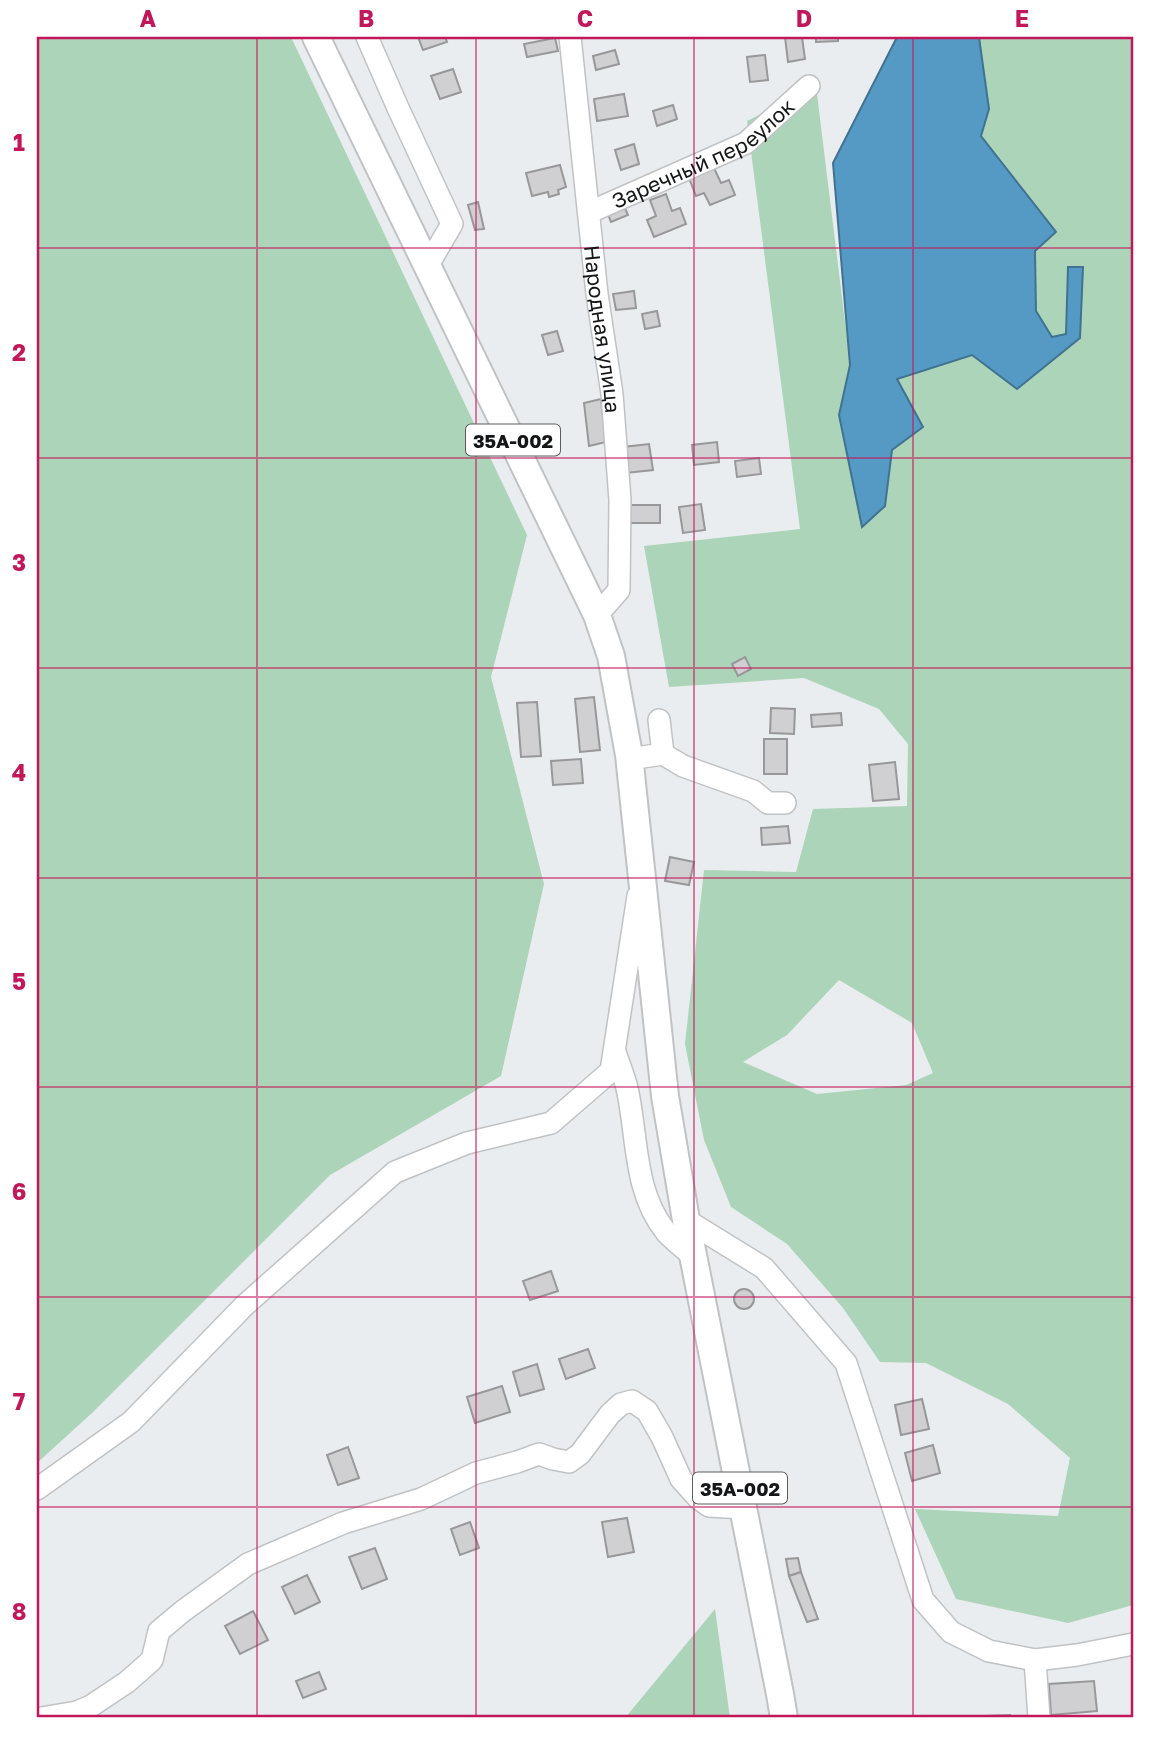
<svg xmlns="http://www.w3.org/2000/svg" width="1170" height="1755" viewBox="0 0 1170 1755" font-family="'Golos Text',sans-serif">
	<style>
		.green { fill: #acd4b9; fill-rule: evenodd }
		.water { fill: #549ac4; stroke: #417290; stroke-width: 2 }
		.building { fill: #d0cfd1; stroke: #989799; stroke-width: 2 }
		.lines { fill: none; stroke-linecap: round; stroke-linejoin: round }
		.minor-casing { stroke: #c0c2c4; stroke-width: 24 }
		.major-casing { stroke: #c0c2c4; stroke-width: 30 }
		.minor { stroke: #fff; stroke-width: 21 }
		.major { stroke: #fff; stroke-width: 26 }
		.grid { fill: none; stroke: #c2185b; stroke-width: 2; stroke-opacity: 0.55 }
		.labels { text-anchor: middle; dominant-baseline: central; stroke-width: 5; stroke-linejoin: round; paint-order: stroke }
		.shield { fill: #fff; stroke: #5b5c5d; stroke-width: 2 }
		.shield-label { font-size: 19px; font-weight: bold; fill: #151617 }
		.street-label { font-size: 21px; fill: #151617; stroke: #fff }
		.neatline { fill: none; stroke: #c2185b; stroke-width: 2.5 }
		.grid-label { font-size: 23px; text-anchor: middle; font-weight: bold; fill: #c2185b }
	</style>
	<rect width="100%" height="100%" fill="#eaedef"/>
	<g class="green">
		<path d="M 37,37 L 291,37 L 527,535 L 491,677 L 544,884 L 501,1076 L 330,1175 L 92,1413 L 37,1463 Z"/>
		<path d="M 960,37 L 1133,37 L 1133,1605 L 1068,1623 L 956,1599 L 915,1509 L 1058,1516 L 1070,1458 L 1008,1404 L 926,1363 L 880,1362 L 843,1308 L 787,1244 L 731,1207 L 704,1140 L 685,1044 L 704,870 L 796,872 L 813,809 L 907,806 L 908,744 L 879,709 L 804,678 L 669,687 L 644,546 L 800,529 L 747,121 L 816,86 L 848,346 ZM 839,980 L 912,1023 L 933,1073 L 906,1085 L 817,1094 L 743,1062 L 787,1035 Z"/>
		<path d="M 715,1609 L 730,1718 L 625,1718 Z"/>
	</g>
	<path class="water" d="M 897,37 L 979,37 L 989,109 L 981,136 L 1056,232 L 1035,251 L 1036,311 L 1052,337 L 1066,334 L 1068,267 L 1083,267 L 1080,338 L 1017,389 L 972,355 L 897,379 L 923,427 L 892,450 L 885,506 L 862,527 L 839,415 L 850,365 L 833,163 Z"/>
	<g class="building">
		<path d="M 418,37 L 445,37 L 447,42 L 423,50 Z"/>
		<path d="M 785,37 L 802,37 L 805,59 L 788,62 Z"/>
		<path d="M 816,37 L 838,37 L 838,41 L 816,42 Z"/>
		<path d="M 555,38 L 558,51 L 527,57 L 524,44 Z"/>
		<path d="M 615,50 L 619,64 L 596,70 L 593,56 Z"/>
		<path d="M 765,55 L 768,80 L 750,82 L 747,57 Z"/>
		<path d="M 453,69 L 461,92 L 440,99 L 431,76 Z"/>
		<path d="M 624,94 L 628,116 L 597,121 L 594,99 Z"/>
		<path d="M 673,105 L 677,119 L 657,126 L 653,111 Z"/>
		<path d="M 634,144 L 639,164 L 621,170 L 615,150 Z"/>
		<path d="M 560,165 L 566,187 L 558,190 L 559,194 L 549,197 L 548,192 L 532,196 L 526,173 Z"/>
		<path d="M 714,168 L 721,183 L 729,180 L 735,195 L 710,205 L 704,193 L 696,196 L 689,178 Z"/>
		<path d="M 666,194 L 672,211 L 680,208 L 686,224 L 654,237 L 647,220 L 656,216 L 650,200 Z"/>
		<path d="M 478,202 L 484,229 L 475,230 L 468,205 Z"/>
		<path d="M 622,202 L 628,215 L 611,222 L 606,209 Z"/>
		<path d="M 634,291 L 636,308 L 616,310 L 613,294 Z"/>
		<path d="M 657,311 L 660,326 L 645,329 L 642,314 Z"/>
		<path d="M 557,331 L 563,351 L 548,355 L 542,335 Z"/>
		<path d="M 601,399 L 606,442 L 589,446 L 584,403 Z"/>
		<path d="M 717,442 L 719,462 L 694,465 L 692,445 Z"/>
		<path d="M 649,444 L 653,470 L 626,473 L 623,447 Z"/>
		<path d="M 759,458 L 761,474 L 737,477 L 735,461 Z"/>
		<path d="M 701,504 L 705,530 L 683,533 L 679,507 Z"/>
		<path d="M 630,505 L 660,505 L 660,523 L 629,523 Z"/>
		<path d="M 745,657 L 751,669 L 738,676 L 732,664 Z"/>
		<path d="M 594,697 L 600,750 L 580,752 L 575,699 Z"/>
		<path d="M 537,702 L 541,756 L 521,757 L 517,703 Z"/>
		<path d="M 771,708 L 795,709 L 794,734 L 770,733 Z"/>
		<path d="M 841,713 L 842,725 L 812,727 L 811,715 Z"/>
		<rect x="764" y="739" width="23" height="35"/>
		<path d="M 581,759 L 583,783 L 553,785 L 551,761 Z"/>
		<path d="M 895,762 L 899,799 L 873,801 L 869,765 Z"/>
		<path d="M 788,826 L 790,843 L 762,845 L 761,828 Z"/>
		<path d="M 670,857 L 694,862 L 689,885 L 665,881 Z"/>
		<path d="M 551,1271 L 558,1291 L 530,1300 L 523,1281 Z"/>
		<circle cx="744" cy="1299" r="10"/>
		<path d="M 588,1349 L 595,1368 L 566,1379 L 559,1359 Z"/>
		<path d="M 537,1364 L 544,1389 L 520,1396 L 513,1372 Z"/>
		<path d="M 502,1386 L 510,1412 L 475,1423 L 467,1397 Z"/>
		<path d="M 922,1399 L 929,1429 L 901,1435 L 895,1405 Z"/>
		<path d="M 933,1445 L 940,1473 L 912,1481 L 905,1453 Z"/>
		<path d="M 348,1447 L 359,1478 L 338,1485 L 327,1455 Z"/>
		<path d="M 627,1518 L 634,1552 L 608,1557 L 602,1522 Z"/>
		<path d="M 470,1522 L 479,1548 L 460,1555 L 451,1529 Z"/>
		<path d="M 375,1548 L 387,1579 L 362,1589 L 349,1557 Z"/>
		<path d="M 798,1558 L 801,1572 L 789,1576 L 786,1559 Z"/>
		<path d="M 801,1572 L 818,1619 L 807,1622 L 789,1576 Z"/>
		<path d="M 307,1575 L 320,1602 L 295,1614 L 282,1587 Z"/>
		<path d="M 253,1611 L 268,1640 L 240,1654 L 225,1626 Z"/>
		<path d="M 319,1672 L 326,1689 L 303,1698 L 296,1681 Z"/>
		<path d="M 1094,1681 L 1097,1711 L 1051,1715 L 1049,1684 Z"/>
		<path d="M 1010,1715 L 1010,1718 L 984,1718 L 984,1716 Z"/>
	</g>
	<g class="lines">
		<g class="minor-casing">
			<g id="minor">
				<path d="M 367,37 L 398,108 L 452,224 L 428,265"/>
				<path id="s1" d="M 570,37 L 597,294 L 612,394 L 620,500 L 619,590 L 597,615"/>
				<path id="s2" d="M 590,212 L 746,143 L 809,86"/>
				<path d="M 659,720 L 663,754"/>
				<path d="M 629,759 L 663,754 L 683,766 L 753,791 L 768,803 L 785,803"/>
				<path d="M 615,1052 C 619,1064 624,1076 627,1088 C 638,1137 633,1191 666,1232 C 674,1241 685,1249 694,1257"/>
				<path d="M 686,1220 L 764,1268 L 846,1363 L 923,1600 L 951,1632 L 989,1651 L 1035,1660 L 1077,1655 L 1133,1644"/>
				<path d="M 37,1489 L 131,1422 L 245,1305 L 395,1172 L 467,1143 L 551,1123 L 611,1071 L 638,896"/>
				<path d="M 1035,1660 L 1039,1718"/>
				<path d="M 41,1718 L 77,1712 L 91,1706 L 127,1682 L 152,1660 L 159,1631 L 183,1611 L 248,1564 L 343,1523 L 421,1499 L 476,1473 L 517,1462 L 539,1454 L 553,1459 L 569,1462 L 580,1454 L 610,1414 L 621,1404 L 632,1401 L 647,1411 L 662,1437 L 681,1479 L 699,1499 L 709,1506 L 744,1508"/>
			</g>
		</g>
		<g class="major-casing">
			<path id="major" d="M 316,37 L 597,615 L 611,656 L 629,755 L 665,1096 L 686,1220 L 780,1694 L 784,1718"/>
		</g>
		<use href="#minor" class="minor"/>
		<use href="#major" class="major"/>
	</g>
	<path class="grid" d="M 257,37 L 257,1718M 476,37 L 476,1718M 694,37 L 694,1718M 913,37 L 913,1718M 37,248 L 1133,248M 37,458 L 1133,458M 37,668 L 1133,668M 37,878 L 1133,878M 37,1087 L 1133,1087M 37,1297 L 1133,1297M 37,1507 L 1133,1507"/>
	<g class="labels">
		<g class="shield">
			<rect x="466" y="424.5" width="94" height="31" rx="5"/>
			<rect x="693" y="1472.5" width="94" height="31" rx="5"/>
		</g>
		<g class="shield-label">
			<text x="513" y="440">35А-002</text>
			<text x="740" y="1488">35А-002</text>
		</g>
		<g class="street-label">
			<text stroke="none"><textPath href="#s2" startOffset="128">Заречный переулок</textPath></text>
			<text stroke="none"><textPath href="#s1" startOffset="294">Народная улица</textPath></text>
		</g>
	</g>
	<rect width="1170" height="1755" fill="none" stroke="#ffffff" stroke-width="77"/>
	<rect x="38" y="38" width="1094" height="1678" class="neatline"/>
	<g class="grid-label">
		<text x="148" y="27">A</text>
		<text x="366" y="27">B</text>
		<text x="585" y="27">C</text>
		<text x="804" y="27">D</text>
		<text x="1022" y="27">E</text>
		<text x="19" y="151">1</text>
		<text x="19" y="361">2</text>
		<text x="19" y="571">3</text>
		<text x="19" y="781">4</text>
		<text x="19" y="990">5</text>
		<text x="19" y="1200">6</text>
		<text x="19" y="1410">7</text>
		<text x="19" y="1620">8</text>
	</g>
</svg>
